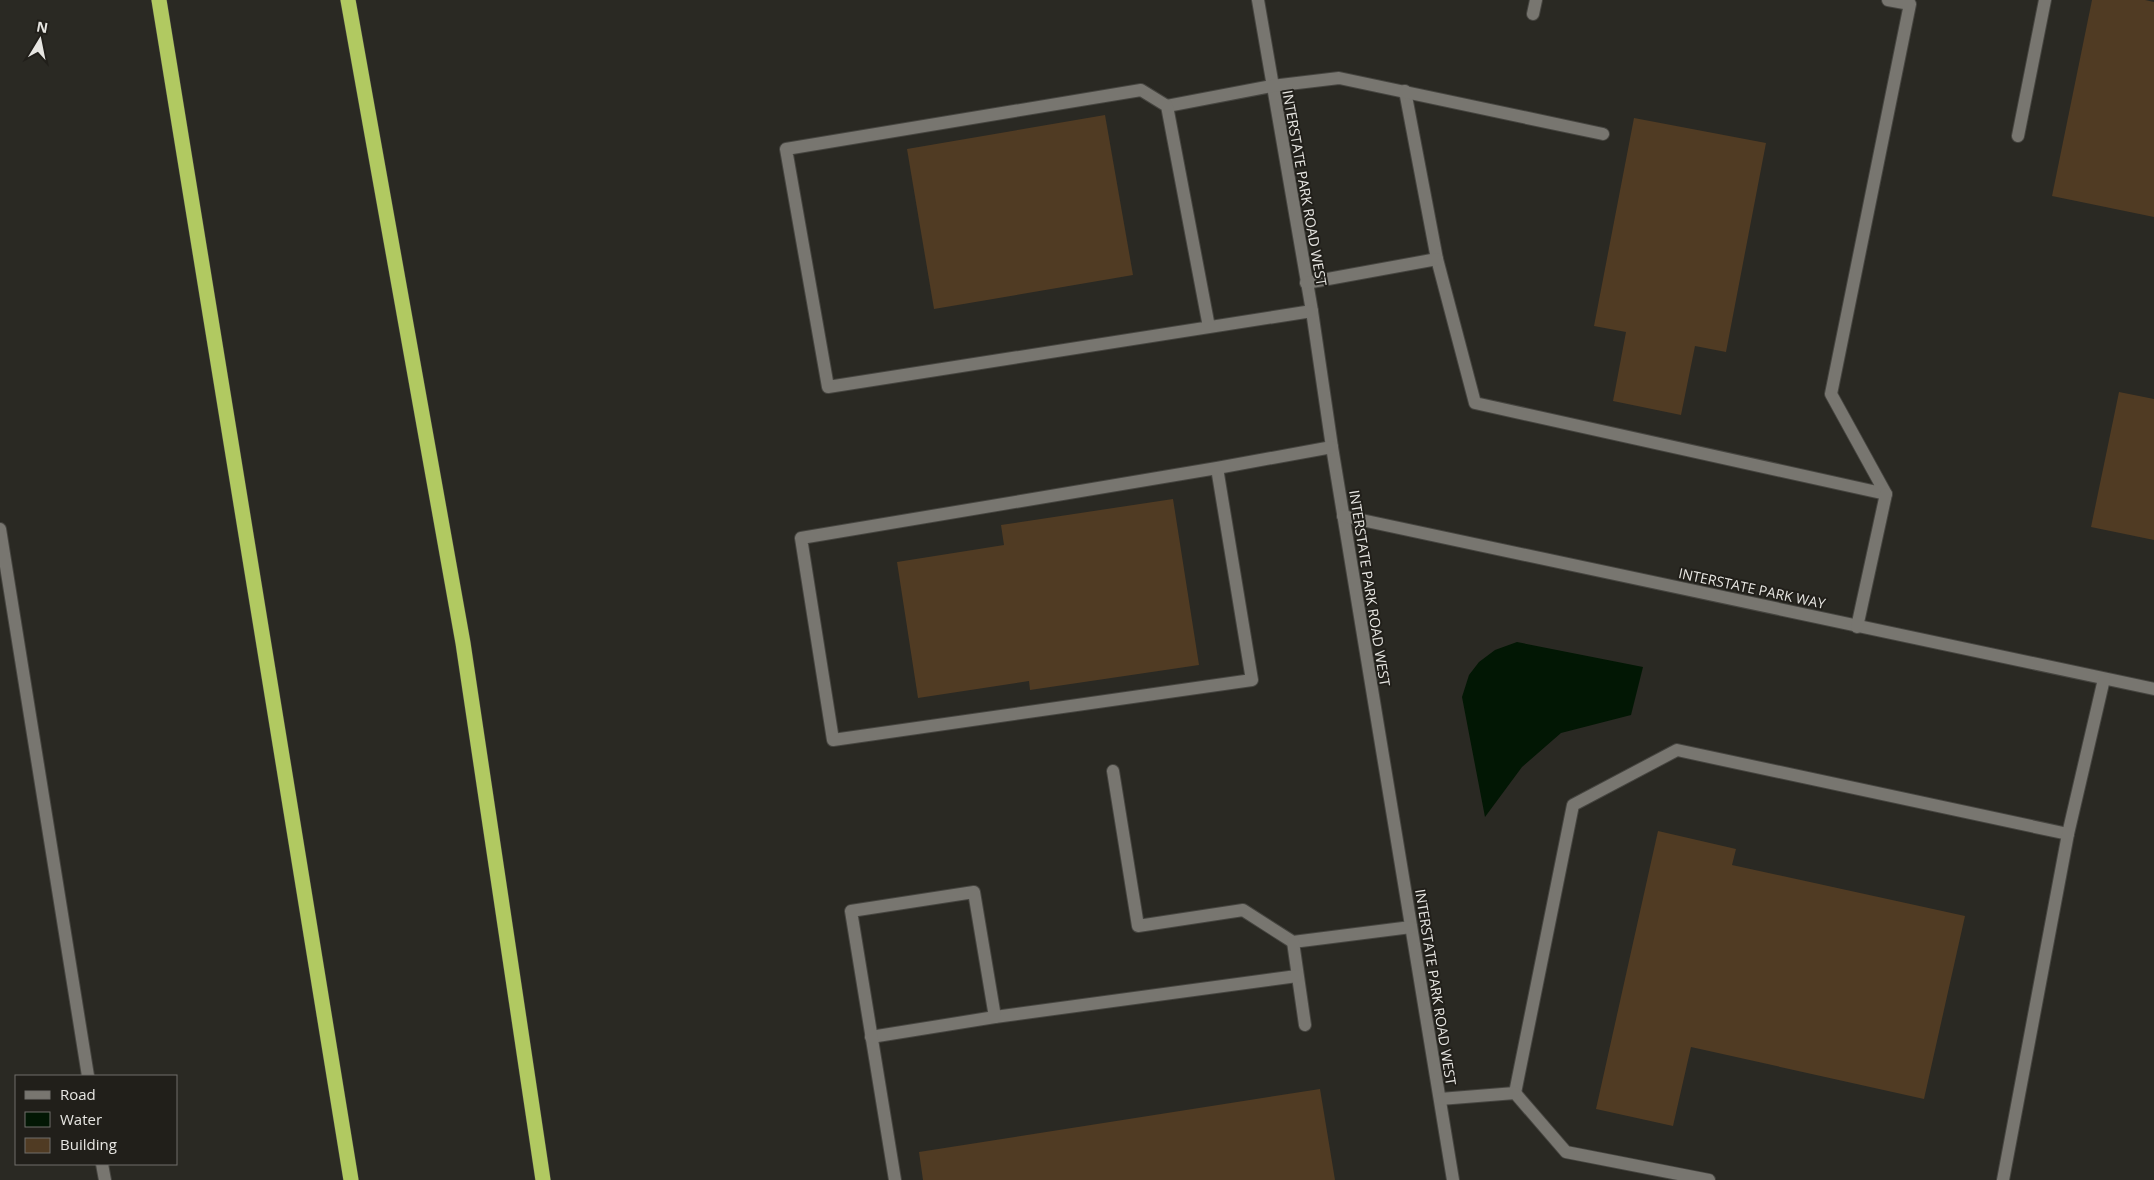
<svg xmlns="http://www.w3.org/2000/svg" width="2154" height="1180" viewBox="0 0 2154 1180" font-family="'Open Sans',sans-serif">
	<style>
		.water { fill: #021704 }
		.building { fill: #503b23 }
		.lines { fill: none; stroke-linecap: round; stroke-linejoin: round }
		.minor-casing { stroke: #464540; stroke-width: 14 }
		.highway-casing { stroke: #464540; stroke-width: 16 }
		.minor { stroke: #787670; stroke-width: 12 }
		.highway { stroke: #b1c961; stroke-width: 15 }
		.labels { text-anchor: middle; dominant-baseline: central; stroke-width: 4; stroke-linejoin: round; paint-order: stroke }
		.street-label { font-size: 14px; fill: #e7e6e2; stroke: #211f1a }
	</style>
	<rect width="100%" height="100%" fill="#2a2923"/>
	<path class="water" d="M 1517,642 L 1643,667 L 1631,715 L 1561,733 L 1522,767 L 1485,817 L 1462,697 L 1469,675 L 1479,662 L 1495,650 Z"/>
	<g class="building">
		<path d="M 2092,0 L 2145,0 L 2154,2 L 2154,217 L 2052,196 Z"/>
		<path d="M 1105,115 L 1133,275 L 934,309 L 907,149 Z"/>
		<path d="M 1634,118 L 1766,143 L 1726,352 L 1695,346 L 1681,415 L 1613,401 L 1626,332 L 1594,326 Z"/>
		<path d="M 2119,392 L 2154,399 L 2154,540 L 2091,527 Z"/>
		<path d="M 1173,499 L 1199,665 L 1030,690 L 1029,681 L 918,698 L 897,562 L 1004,545 L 1001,525 Z"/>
		<path d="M 1658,831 L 1736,849 L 1732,865 L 1965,916 L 1924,1099 L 1691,1047 L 1673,1126 L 1596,1109 Z"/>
		<path d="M 1320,1089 L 1335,1180 L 923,1180 L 919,1152 Z"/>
	</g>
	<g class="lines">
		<g class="minor-casing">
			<g id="minor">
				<path d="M 1258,0 L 1312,311 L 1332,447 L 1453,1180"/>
				<path d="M 1533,14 L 1536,0"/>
				<path d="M 1405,91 L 1437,259 L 1475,403 L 1886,494 L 1831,394 L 1910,4 L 1888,0"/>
				<path d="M 1167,106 L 1272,86 L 1339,78 L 1603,134"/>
				<path d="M 2018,136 L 2045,0"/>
				<path d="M 1306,283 L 1437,259"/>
				<path d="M 1209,327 L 1167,106 L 1141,90 L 786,149 L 828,387 L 1312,311"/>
				<path d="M 1217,468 L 1252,680 L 833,740 L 801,538 L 1217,468 L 1332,447"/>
				<path d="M 1343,516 L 2154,689"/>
				<path d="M 0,529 L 88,1076"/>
				<path d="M 1857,627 L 1886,494"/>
				<path d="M 1113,771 L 1138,926 L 1243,910 L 1293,942 L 1411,927"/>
				<path d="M 1293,942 L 1305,1025"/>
				<path d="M 871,1037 L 995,1017 L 1297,976"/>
				<path d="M 1515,1093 L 1573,805 L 1677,750 L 2068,834"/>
				<path d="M 1440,1099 L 1515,1093 L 1566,1152 L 1709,1180"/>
				<path d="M 102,1164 L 105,1180"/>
				<path d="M 895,1180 L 851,911 L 974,892 L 995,1017"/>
				<path d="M 2003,1180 L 2068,834 L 2104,679"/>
			</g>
		</g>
		<g class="highway-casing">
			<g id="highway">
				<path d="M 159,0 L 351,1180"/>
				<path d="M 348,0 L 463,643 L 543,1180"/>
			</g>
		</g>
		<use href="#minor" class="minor"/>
		<use href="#highway" class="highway"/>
	</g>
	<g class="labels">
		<g class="street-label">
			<text transform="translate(1305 188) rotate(80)">INTERSTATE PARK ROAD WEST</text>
			<text transform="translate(1370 588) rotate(81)">INTERSTATE PARK ROAD WEST</text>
			<text transform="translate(1752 588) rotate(12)">INTERSTATE PARK WAY</text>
			<text transform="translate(1436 987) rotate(81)">INTERSTATE PARK ROAD WEST</text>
		</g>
	</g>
	<rect x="15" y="1075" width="162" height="90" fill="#211f1a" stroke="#706f6a"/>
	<rect x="25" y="1091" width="25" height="8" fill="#787670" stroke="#706f6a"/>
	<text x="60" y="1100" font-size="15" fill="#e7e6e2">Road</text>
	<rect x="25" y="1112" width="25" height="15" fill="#021704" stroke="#706f6a"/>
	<text x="60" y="1125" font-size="15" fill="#e7e6e2">Water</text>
	<rect x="25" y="1138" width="25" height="15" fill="#503b23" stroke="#706f6a"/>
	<text x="60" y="1150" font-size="15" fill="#e7e6e2">Building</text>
	<g transform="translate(40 40) rotate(10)" stroke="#211f1a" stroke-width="4" paint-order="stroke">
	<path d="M0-4L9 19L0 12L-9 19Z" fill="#e7e6e2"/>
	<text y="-8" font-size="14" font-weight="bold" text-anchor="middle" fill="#e7e6e2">N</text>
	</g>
</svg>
